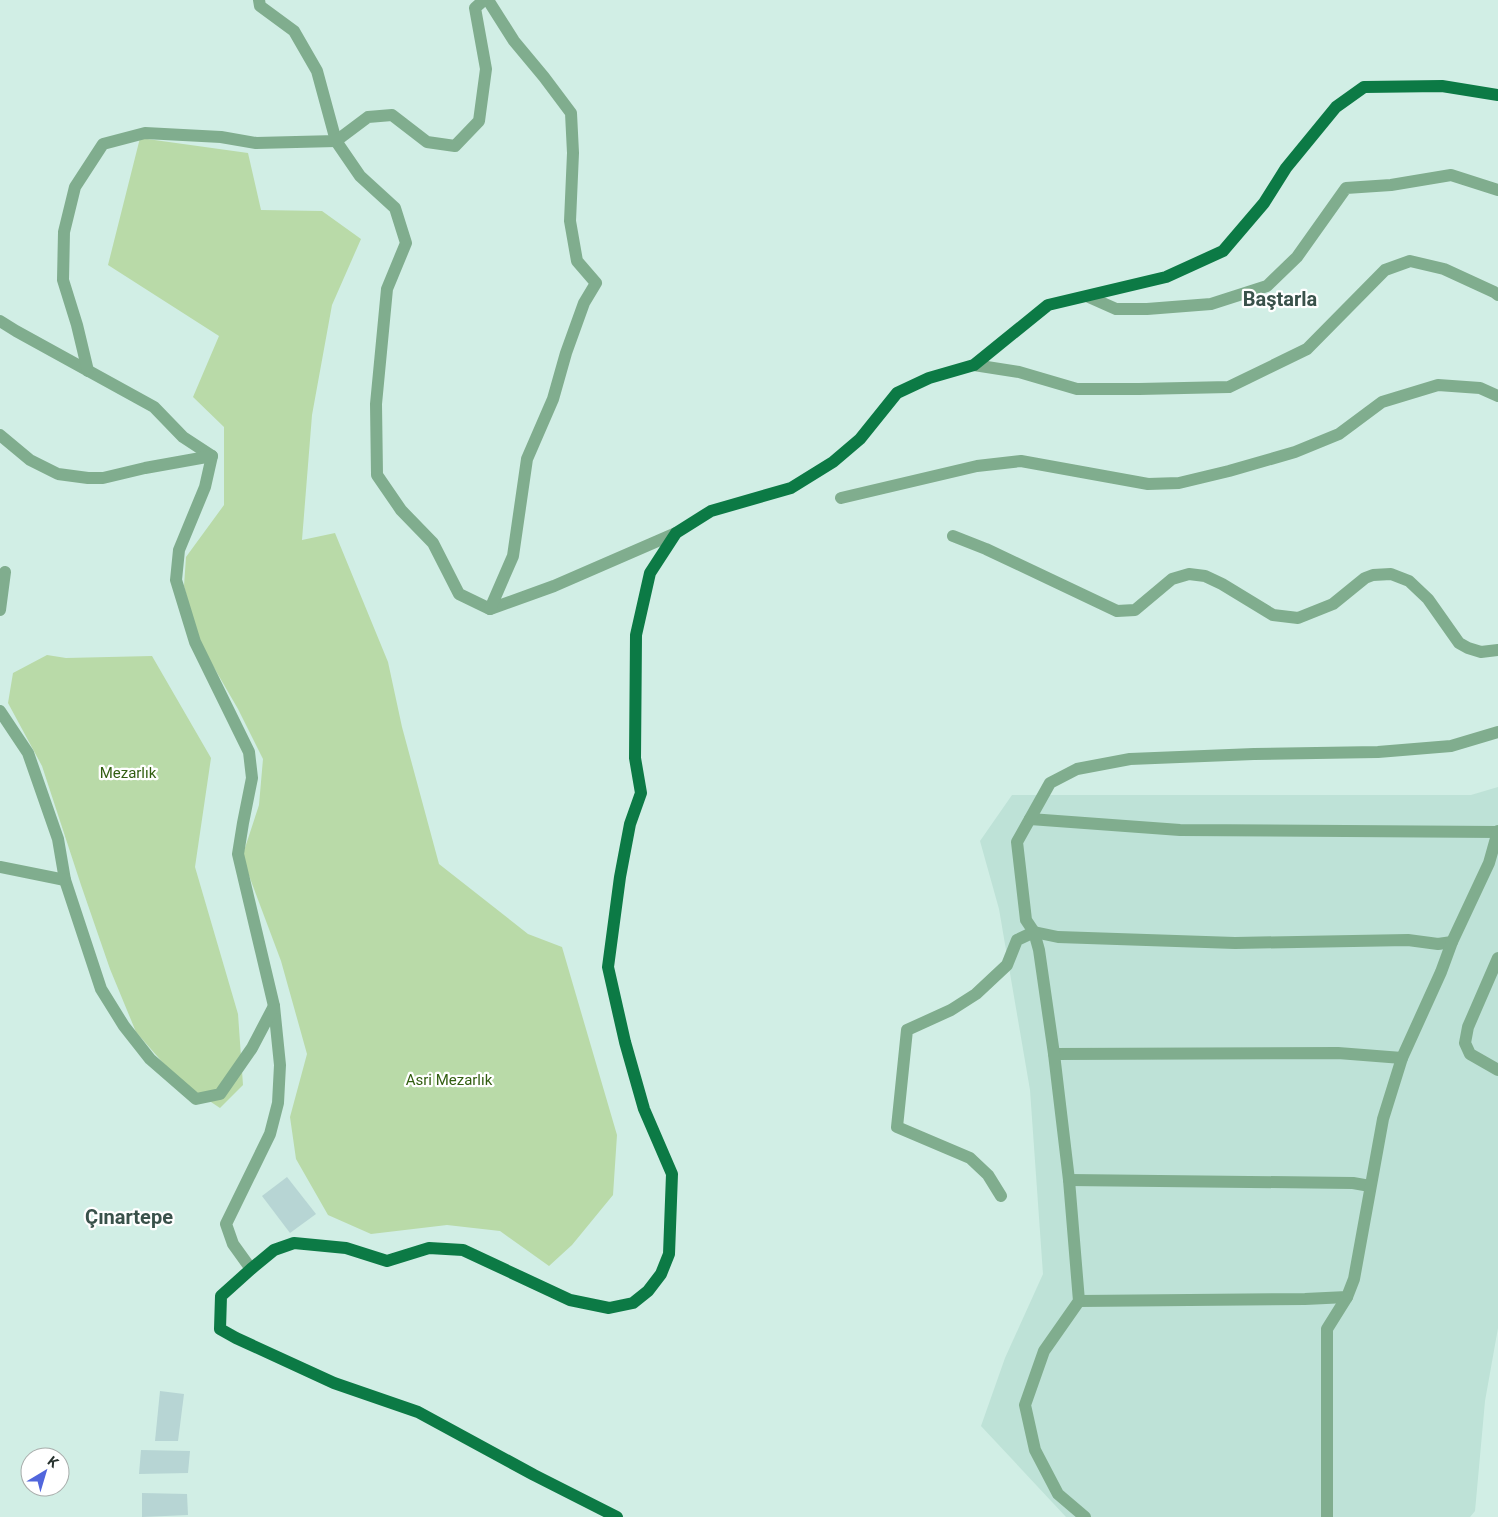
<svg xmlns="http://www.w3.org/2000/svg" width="1498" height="1517" viewBox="0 0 1498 1517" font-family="Roboto,sans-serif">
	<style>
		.built { fill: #bee2d7 }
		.green { fill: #b9daa8 }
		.building { fill: #b7d5d4 }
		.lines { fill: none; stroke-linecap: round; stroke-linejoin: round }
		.minor { stroke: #80ad8e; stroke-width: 12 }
		.major { stroke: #0c7a45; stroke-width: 12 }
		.labels { text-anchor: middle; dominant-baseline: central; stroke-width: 4.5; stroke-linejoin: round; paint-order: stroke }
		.park-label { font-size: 15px; fill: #325e11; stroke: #fff }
		.district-label { font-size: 20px; font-weight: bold; fill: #39514a; stroke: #fff }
	</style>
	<rect width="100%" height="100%" fill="#d1eee5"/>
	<path class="built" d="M 1498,787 L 1498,1328 L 1485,1401 L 1475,1511 L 1470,1517 L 1066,1517 L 981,1426 L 1005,1358 L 1043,1274 L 1030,1090 L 999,909 L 980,841 L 1012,795 L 1471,795 Z"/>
	<g class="green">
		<path d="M 140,138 L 248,153 L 261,210 L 322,211 L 361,239 L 332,305 L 312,415 L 302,540 L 335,533 L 388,662 L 402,727 L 439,864 L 528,934 L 562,947 L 617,1135 L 613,1195 L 572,1245 L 549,1266 L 500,1231 L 447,1225 L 371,1234 L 328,1215 L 296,1159 L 290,1117 L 307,1054 L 281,961 L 242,857 L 259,805 L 263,759 L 238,709 L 198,640 L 184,586 L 186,557 L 224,505 L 224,427 L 193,397 L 219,336 L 108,265 Z"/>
		<path d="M 47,655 L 66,658 L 152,656 L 211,758 L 195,867 L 238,1014 L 243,1085 L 220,1108 L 178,1080 L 136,1032 L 110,969 L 81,885 L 42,766 L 8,703 L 13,673 Z"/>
	</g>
	<g class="building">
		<path d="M 287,1177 L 316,1214 L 290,1233 L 262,1196 Z"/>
		<path d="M 160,1391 L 184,1394 L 178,1441 L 155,1441 Z"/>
		<path d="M 141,1450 L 190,1451 L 188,1473 L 139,1474 Z"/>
		<path d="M 142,1493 L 187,1494 L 188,1515 L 142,1517 Z"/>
	</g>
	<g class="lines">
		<g class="minor">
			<path d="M 259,0 L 260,6 L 294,31 L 317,71 L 336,141 L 360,176 L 395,208 L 406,243 L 387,289 L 376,404 L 377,475 L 401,510 L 433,543 L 459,594 L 490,609 L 554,586 L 676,533"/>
			<path d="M 488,0 L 514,41 L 544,77 L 571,113 L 573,153 L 570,221 L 577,261 L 596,283 L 584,303 L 566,353 L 553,399 L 527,459 L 513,556 L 490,609"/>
			<path d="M 1089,297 L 1116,309 L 1147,309 L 1211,304 L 1267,286 L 1297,257 L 1346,188 L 1391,185 L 1451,175 L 1498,190"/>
			<path d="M 0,321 L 16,331 L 154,407 L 183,437 L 212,456 L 205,487 L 179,550 L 176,580 L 195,642 L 249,752 L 252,778 L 243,823 L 238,854 L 274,1006 L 280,1065 L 278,1103 L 270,1134 L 226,1224 L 233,1244 L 251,1269"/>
			<path d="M 974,365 L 1019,372 L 1077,389 L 1139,389 L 1229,387 L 1307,349 L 1385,270 L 1410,261 L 1444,269 L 1494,292 L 1498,295"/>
			<path d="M 88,371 L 77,325 L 63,280 L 64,232 L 75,187 L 103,144 L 145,133 L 221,137 L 256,143 L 336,141 L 368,117 L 392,115 L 427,142 L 455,146 L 479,121 L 486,69 L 475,8 L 484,0"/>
			<path d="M 0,435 L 30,460 L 58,474 L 88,478 L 103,478 L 145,468 L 212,456"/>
			<path d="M 841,498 L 977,466 L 1021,461 L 1148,484 L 1179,483 L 1229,471 L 1295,452 L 1339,434 L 1382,402 L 1438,385 L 1480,388 L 1498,396"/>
			<path d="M 953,536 L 986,549 L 1117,611 L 1135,610 L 1172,579 L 1189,574 L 1205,576 L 1222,584 L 1273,615 L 1298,618 L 1333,604 L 1365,578 L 1373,575 L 1391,574 L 1409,581 L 1428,599 L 1459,643 L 1468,648 L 1481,652 L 1498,650"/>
			<path d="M 0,610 L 5,572"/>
			<path d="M 0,711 L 28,753 L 58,839 L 65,880 L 101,989 L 124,1026 L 150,1059 L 196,1099 L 220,1094 L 252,1048 L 274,1006"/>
			<path d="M 1030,819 L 1180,830 L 1498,832"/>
			<path d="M 0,867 L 65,880"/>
			<path d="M 1498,958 L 1468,1027 L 1465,1043 L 1470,1054 L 1498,1070"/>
			<path d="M 1054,1054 L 1338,1053 L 1402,1058"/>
			<path d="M 1069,1180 L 1353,1183 L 1370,1186"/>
			<path d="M 1001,1196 L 988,1175 L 970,1158 L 897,1127 L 907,1030 L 951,1010 L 976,994 L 1007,965 L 1017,940 L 1034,932 L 1058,937 L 1235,943 L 1408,940 L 1438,944 L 1452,942"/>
			<path d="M 1079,1301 L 1305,1299 L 1347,1297 L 1354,1279 L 1383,1119 L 1402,1058 L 1441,972 L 1452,942 L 1489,863 L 1498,831"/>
			<path d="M 1085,1517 L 1058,1494 L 1035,1450 L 1025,1405 L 1044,1351 L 1079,1301 L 1069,1180 L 1054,1054 L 1039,950 L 1034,932 L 1026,920 L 1017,842 L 1050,783 L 1077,769 L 1130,759 L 1254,754 L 1378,752 L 1451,746 L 1498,732"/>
			<path d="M 1327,1517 L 1327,1329 L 1347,1297"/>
		</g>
		<path class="major" d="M 617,1517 L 534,1475 L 418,1412 L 334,1383 L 236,1338 L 220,1329 L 221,1296 L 251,1269 L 274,1250 L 294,1243 L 346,1248 L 387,1261 L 429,1248 L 463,1250 L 570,1300 L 609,1308 L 633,1303 L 648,1291 L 661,1274 L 669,1254 L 672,1174 L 644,1109 L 625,1042 L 608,967 L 620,877 L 630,824 L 641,793 L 635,758 L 636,635 L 650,573 L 676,533 L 711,511 L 791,488 L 833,462 L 860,439 L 897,393 L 929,378 L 974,365 L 1048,305 L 1166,277 L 1223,251 L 1264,203 L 1286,168 L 1336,107 L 1364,87 L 1442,86 L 1498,95"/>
	</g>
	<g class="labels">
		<g class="park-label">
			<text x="128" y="773">Mezarlık</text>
			<text x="449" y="1080">Asri Mezarlık</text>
		</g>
		<g class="district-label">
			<text x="1280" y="299">Baştarla</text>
			<text x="129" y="1217">Çınartepe</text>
		</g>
	</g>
	<g transform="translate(45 1472) rotate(38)"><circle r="24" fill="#ffffff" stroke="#a8adab"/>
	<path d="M0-4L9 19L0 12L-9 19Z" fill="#5166dc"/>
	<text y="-8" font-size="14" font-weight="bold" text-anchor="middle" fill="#26312d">K</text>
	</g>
</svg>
